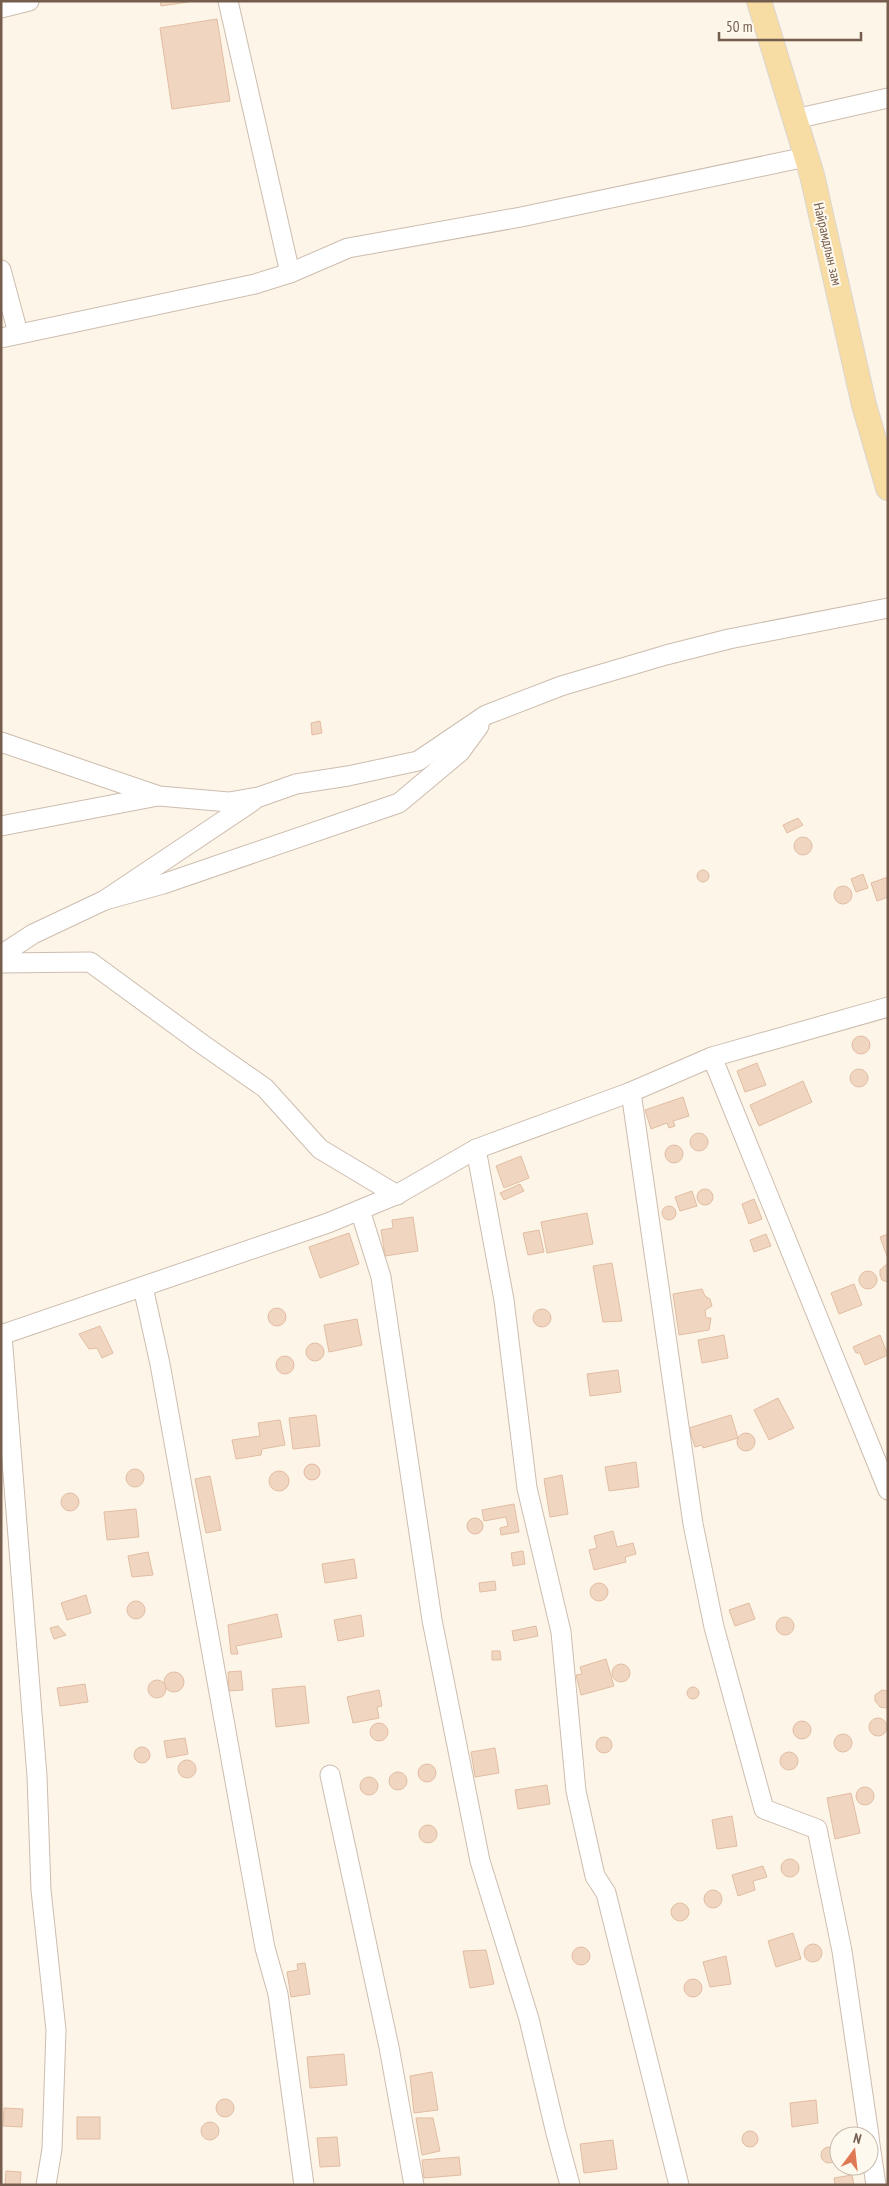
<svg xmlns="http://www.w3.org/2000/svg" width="889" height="2186" viewBox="0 0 889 2186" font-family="'PT Sans Narrow',sans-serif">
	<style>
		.building { fill: #f0d6c1; stroke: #e2bda2 }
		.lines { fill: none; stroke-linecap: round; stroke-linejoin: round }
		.minor-casing { stroke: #cdbdaf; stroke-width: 21 }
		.major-casing { stroke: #dbd5d1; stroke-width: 26 }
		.minor { stroke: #fff; stroke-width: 19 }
		.major { stroke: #f7dca4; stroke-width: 24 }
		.labels { text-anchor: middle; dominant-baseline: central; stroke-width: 4; stroke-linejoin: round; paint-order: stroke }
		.street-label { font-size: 14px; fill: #755d4d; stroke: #fef9ef }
	</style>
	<rect width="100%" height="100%" fill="#fcf5e8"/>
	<g class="building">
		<path d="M 160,1 L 188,1 L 188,2 L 161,6 Z"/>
		<path d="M 217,19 L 230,101 L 172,109 L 160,28 Z"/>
		<path d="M 320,721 L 322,733 L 312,735 L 311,723 Z"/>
		<path d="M 798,818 L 803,825 L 787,833 L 783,825 Z"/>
		<circle cx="803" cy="846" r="9"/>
		<circle cx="703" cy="876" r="6"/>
		<path d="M 863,874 L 868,888 L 856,892 L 851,879 Z"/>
		<path d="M 888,877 L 888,897 L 877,901 L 871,883 Z"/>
		<circle cx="843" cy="895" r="9"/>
		<circle cx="861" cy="1045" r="9"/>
		<path d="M 757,1063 L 766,1085 L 745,1092 L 737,1071 Z"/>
		<circle cx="859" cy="1078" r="9"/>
		<path d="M 803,1081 L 812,1102 L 759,1126 L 750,1105 Z"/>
		<path d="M 683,1097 L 689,1116 L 673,1121 L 675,1126 L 669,1128 L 667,1123 L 651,1129 L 645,1110 Z"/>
		<circle cx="699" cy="1142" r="9"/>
		<circle cx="674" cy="1154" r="9"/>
		<path d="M 521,1156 L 529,1178 L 504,1188 L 496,1166 Z"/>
		<path d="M 520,1184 L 524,1191 L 504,1200 L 500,1193 Z"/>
		<circle cx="705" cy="1197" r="8"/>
		<path d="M 692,1191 L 697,1206 L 680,1211 L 675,1197 Z"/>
		<path d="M 754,1199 L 762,1219 L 749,1224 L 742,1204 Z"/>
		<circle cx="669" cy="1213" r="7"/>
		<path d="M 587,1213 L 593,1244 L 547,1253 L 541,1222 Z"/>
		<path d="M 413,1217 L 418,1251 L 385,1256 L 381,1230 L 393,1228 L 392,1220 Z"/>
		<path d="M 539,1230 L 544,1252 L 528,1255 L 523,1233 Z"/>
		<path d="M 349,1233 L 359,1264 L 320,1278 L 309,1247 Z"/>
		<path d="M 766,1234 L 771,1246 L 754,1252 L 750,1240 Z"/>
		<path d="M 888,1234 L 888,1256 L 887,1256 L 880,1237 Z"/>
		<path d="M 612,1263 L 622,1321 L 603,1322 L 593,1266 Z"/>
		<path d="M 887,1264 L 888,1264 L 888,1282 L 882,1280 L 880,1275 L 880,1270 Z"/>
		<circle cx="868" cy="1280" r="9"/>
		<path d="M 854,1284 L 862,1305 L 839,1314 L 831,1293 Z"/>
		<path d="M 702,1289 L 705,1296 L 710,1299 L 712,1306 L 705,1310 L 706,1318 L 711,1318 L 709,1330 L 679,1335 L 673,1294 Z"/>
		<circle cx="277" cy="1317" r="9"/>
		<circle cx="542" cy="1318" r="9"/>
		<path d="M 357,1319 L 362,1345 L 329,1352 L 324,1325 Z"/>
		<path d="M 100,1326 L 113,1353 L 102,1358 L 97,1348 L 89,1349 L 79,1334 Z"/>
		<path d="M 724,1335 L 728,1358 L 702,1363 L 698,1340 Z"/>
		<path d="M 880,1335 L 888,1355 L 865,1365 L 860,1353 L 856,1353 L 853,1347 Z"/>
		<circle cx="315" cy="1352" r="9"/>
		<circle cx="285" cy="1365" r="9"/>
		<path d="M 618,1370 L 621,1392 L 590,1396 L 587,1374 Z"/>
		<path d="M 778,1398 L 794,1428 L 769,1440 L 754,1410 Z"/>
		<path d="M 316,1415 L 320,1446 L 293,1449 L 289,1418 Z"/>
		<path d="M 731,1415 L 738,1438 L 703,1448 L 702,1445 L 695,1447 L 689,1428 Z"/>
		<path d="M 280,1420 L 285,1445 L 262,1449 L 261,1455 L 236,1459 L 232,1440 L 260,1436 L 258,1423 Z"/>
		<circle cx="746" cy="1442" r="9"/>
		<path d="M 636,1462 L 639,1487 L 609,1491 L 605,1467 Z"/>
		<circle cx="312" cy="1472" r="8"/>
		<circle cx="135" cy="1478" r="9"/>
		<circle cx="279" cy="1481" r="10"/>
		<path d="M 562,1475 L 568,1514 L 550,1517 L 544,1479 Z"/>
		<path d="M 210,1476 L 221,1530 L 206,1533 L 195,1479 Z"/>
		<circle cx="70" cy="1502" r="9"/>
		<path d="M 514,1504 L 519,1532 L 501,1535 L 500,1528 L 508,1526 L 506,1517 L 484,1521 L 482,1510 Z"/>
		<path d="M 136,1509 L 139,1537 L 107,1540 L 104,1512 Z"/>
		<circle cx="475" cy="1526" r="8"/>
		<path d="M 613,1531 L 617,1547 L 633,1543 L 636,1554 L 625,1557 L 626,1562 L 594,1570 L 589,1550 L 597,1548 L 594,1536 Z"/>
		<path d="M 523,1551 L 525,1564 L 513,1566 L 511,1553 Z"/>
		<path d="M 148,1552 L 153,1575 L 132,1577 L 128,1556 Z"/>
		<path d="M 354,1559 L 357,1578 L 325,1583 L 322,1564 Z"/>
		<path d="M 495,1581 L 496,1590 L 480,1592 L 479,1583 Z"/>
		<circle cx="599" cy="1592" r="9"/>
		<path d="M 86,1595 L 91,1613 L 67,1620 L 61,1603 Z"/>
		<circle cx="136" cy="1610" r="9"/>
		<path d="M 749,1603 L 755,1619 L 735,1626 L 729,1610 Z"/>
		<path d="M 277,1614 L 282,1637 L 236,1646 L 238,1654 L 231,1654 L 228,1625 Z"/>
		<path d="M 361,1615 L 364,1636 L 338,1641 L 334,1620 Z"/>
		<circle cx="785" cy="1626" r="9"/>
		<path d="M 58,1626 L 66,1635 L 54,1639 L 50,1628 Z"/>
		<path d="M 536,1626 L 538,1636 L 514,1641 L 512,1631 Z"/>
		<path d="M 492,1651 L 500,1651 L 501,1660 L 492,1660 Z"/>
		<path d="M 606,1659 L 614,1686 L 581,1695 L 576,1675 L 582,1674 L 580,1667 Z"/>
		<circle cx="621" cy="1673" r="9"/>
		<path d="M 241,1671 L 243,1690 L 229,1691 L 228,1672 Z"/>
		<circle cx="174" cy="1682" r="10"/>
		<circle cx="157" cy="1689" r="9"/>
		<path d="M 85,1684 L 88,1702 L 60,1706 L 57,1688 Z"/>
		<path d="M 305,1686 L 309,1723 L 276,1727 L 272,1689 Z"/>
		<circle cx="693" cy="1693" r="6"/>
		<path d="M 379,1690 L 382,1706 L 377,1707 L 379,1718 L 353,1723 L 347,1697 Z"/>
		<path d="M 882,1690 L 888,1691 L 888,1707 L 886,1708 L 880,1707 L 875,1701 L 875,1695 Z"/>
		<circle cx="878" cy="1727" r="9"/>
		<circle cx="802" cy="1730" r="9"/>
		<circle cx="379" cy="1732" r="9"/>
		<circle cx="843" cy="1743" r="9"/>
		<circle cx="604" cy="1745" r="8"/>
		<path d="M 185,1738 L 188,1754 L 167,1758 L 164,1741 Z"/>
		<circle cx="142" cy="1755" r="8"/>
		<path d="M 495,1748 L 499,1773 L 475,1777 L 471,1752 Z"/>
		<circle cx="789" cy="1761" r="9"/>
		<circle cx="187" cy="1769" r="9"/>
		<circle cx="427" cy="1773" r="9"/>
		<circle cx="398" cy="1781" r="9"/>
		<circle cx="369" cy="1786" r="9"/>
		<path d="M 547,1785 L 550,1804 L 518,1809 L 515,1790 Z"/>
		<circle cx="865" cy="1796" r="9"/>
		<path d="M 851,1793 L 860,1833 L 835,1839 L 827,1798 Z"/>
		<path d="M 732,1816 L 737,1846 L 717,1849 L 712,1820 Z"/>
		<circle cx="428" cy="1834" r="9"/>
		<circle cx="790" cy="1868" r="9"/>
		<path d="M 763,1866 L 767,1877 L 753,1881 L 755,1890 L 738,1896 L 732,1875 Z"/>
		<circle cx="713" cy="1899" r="9"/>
		<circle cx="680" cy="1912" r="9"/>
		<path d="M 793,1933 L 801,1959 L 776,1967 L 768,1941 Z"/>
		<circle cx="813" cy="1953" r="9"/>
		<circle cx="581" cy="1956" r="9"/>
		<path d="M 486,1950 L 494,1984 L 470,1988 L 463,1951 Z"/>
		<path d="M 726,1956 L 731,1984 L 710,1987 L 703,1962 Z"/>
		<path d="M 305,1963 L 310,1994 L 291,1997 L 287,1972 L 298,1970 L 297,1964 Z"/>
		<circle cx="693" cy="1988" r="9"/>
		<path d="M 344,2054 L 347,2085 L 310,2088 L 307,2057 Z"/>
		<path d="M 432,2072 L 438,2110 L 414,2113 L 410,2076 Z"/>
		<circle cx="225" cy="2108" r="9"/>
		<path d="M 816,2100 L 818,2123 L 792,2127 L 790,2103 Z"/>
		<path d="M 4,2108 L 23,2109 L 22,2127 L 3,2126 Z"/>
		<rect x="77" y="2117" width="23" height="22"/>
		<path d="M 416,2118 L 433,2118 L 440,2151 L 422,2155 Z"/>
		<circle cx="210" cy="2131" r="9"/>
		<circle cx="750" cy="2139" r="8"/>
		<path d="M 337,2137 L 340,2166 L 320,2167 L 317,2138 Z"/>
		<path d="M 613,2140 L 617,2169 L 584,2173 L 580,2144 Z"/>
		<circle cx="829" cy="2155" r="8"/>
		<path d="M 459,2157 L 461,2175 L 424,2178 L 422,2160 Z"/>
		<path d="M 6,2171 L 21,2172 L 20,2185 L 5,2185 Z"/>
		<path d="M 852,2175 L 854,2185 L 835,2185 L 834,2178 Z"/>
	</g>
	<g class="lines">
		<g class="minor-casing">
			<g id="minor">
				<path d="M 228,1 L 290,273"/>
				<path d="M 1,8 L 29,1"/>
				<path d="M 795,119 L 888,98"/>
				<path d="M 1,270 L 18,333"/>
				<path d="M 1,338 L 255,284 L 290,273 L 348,248 L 521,217 L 806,157"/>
				<path d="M 1,742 L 159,796 L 229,802 L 259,797 L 296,784 L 348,776 L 418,761 L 486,715 L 561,686 L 666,655 L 729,639 L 888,608"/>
				<path d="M 1,826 L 158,796"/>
				<path d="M 105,900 L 163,884 L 399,803 L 460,752 L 479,726"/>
				<path d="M 1,955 L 33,934 L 105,900 L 253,801"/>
				<path d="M 1,963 L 90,962 L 202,1044 L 265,1088 L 320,1149 L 397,1195"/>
				<path d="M 712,1057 L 888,1490"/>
				<path d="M 631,1092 L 693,1524 L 714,1627 L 764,1809 L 817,1829 L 842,1951 L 869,2136"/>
				<path d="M 476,1149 L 504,1300 L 527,1488 L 561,1632 L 576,1791 L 595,1876 L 606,1893 L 679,2185"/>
				<path d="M 360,1210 L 381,1277 L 432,1620 L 480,1861 L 529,2019 L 556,2133 L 570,2185"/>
				<path d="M 143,1287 L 160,1364 L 265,1948 L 278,1994 L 304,2185"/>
				<path d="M 1,1335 L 328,1223 L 398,1194 L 476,1149 L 631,1092 L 712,1057 L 888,1007"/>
				<path d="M 2,1335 L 37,1776 L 41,1890 L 56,2030 L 52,2149 L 46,2185"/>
				<path d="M 330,1775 L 389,2047 L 414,2185"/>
				<path d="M 869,2138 L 876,2185"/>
			</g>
		</g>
		<g class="major-casing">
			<path id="major" d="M 759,1 L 812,175 L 864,405 L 888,488"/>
		</g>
		<use href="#minor" class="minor"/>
		<use href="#major" class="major"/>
	</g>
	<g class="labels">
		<g class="street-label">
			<text transform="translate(828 244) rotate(77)">Найрамдлын зам</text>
		</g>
	</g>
	<rect width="889" height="2186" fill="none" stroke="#755d4d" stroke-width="5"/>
	<g transform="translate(854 2151) rotate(15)"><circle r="24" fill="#fef9ef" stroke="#c7bbae"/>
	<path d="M0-4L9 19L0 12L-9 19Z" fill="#df7953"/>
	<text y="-8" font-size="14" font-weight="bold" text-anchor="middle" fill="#755d4d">N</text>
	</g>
	<path d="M719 32v8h142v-8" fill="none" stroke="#755d4d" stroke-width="2.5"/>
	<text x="726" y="32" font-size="15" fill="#755d4d" stroke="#fef9ef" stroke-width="4" paint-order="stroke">50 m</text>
</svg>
